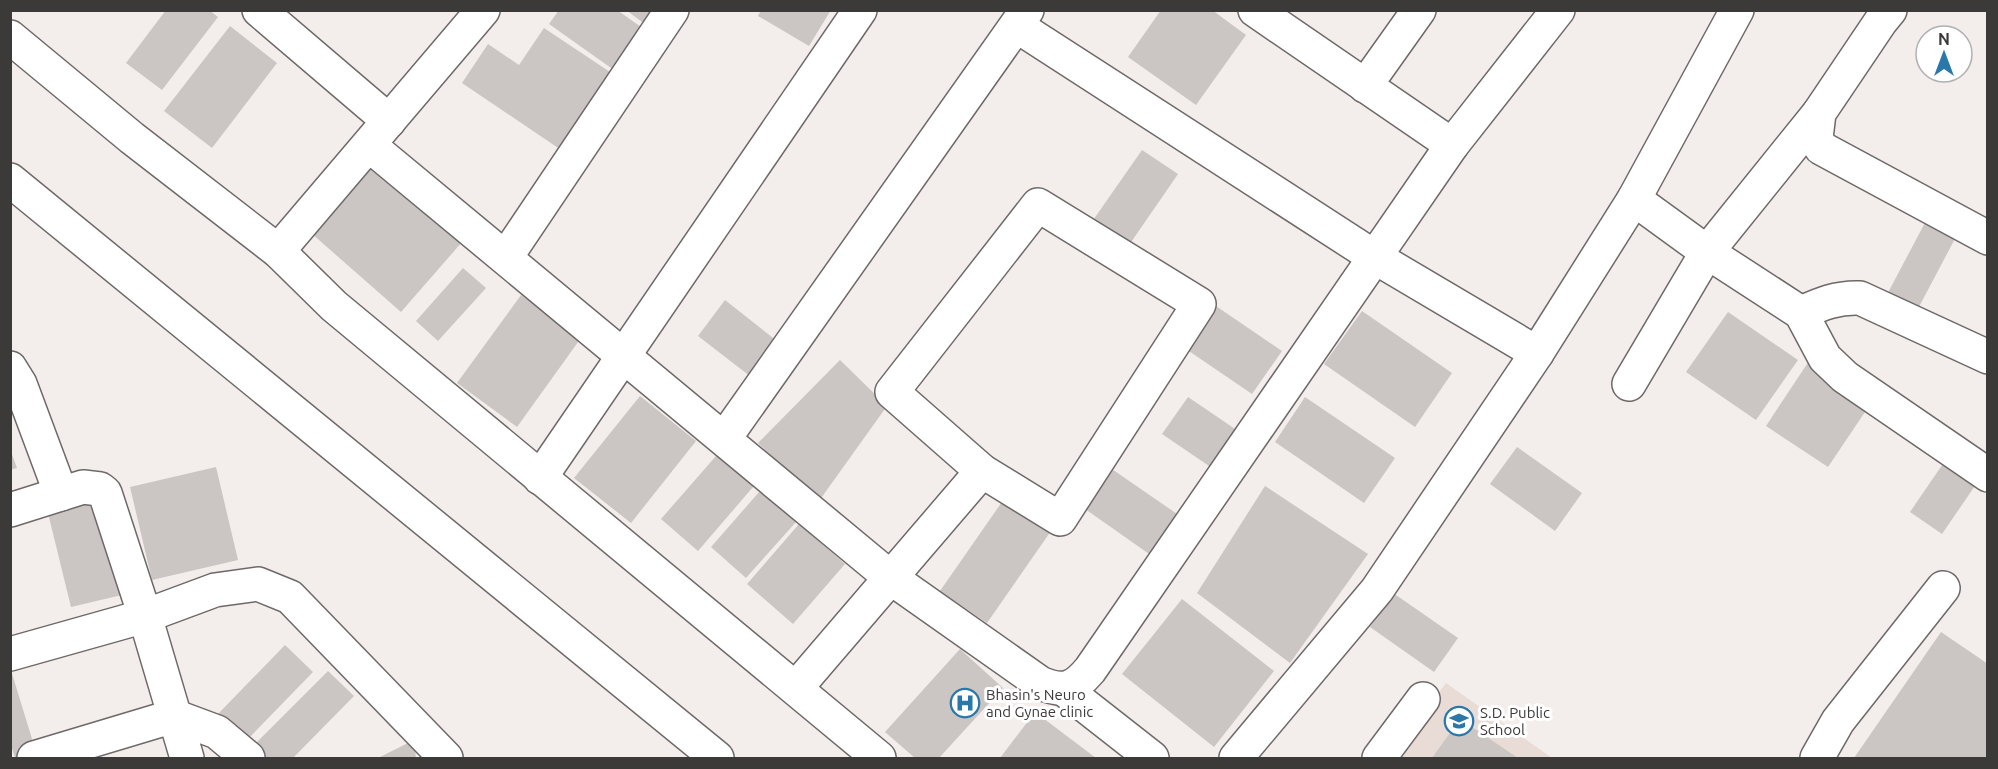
<svg xmlns="http://www.w3.org/2000/svg" width="1998" height="769" viewBox="0 0 1998 769" font-family="Ubuntu,sans-serif">
	<style>
		.built { fill: #e9dcd7 }
		.building { fill: #cbc6c4 }
		.lines { fill: none; stroke-linecap: round; stroke-linejoin: round }
		.street-casing { stroke: #6e6968; stroke-width: 36 }
		.street { stroke: #fff; stroke-width: 33 }
		.labels { text-anchor: middle; dominant-baseline: central; stroke-width: 6; stroke-linejoin: round; paint-order: stroke }
		.poi-label { font-size: 15px; fill: #3c3939; stroke: #fff; text-anchor: start }
	</style>
	<rect width="100%" height="100%" fill="#f3edeb"/>
	<path class="built" d="M 1446,683 L 1552,758 L 1391,758 Z"/>
	<g class="building">
		<path d="M 166,10 L 209,10 L 218,17 L 162,90 L 126,63 Z"/>
		<path d="M 559,10 L 617,10 L 651,34 L 621,75 L 549,24 Z"/>
		<path d="M 626,10 L 663,10 L 650,28 Z"/>
		<path d="M 761,10 L 831,10 L 809,46 L 758,16 Z"/>
		<path d="M 1161,10 L 1212,10 L 1246,35 L 1196,105 L 1128,57 Z"/>
		<path d="M 230,26 L 277,63 L 212,148 L 164,111 Z"/>
		<path d="M 544,28 L 619,78 L 567,154 L 462,83 L 488,44 L 519,65 Z"/>
		<path d="M 1142,150 L 1178,174 L 1125,251 L 1089,226 Z"/>
		<path d="M 372,164 L 462,242 L 401,312 L 311,233 Z"/>
		<path d="M 1928,217 L 1958,233 L 1912,320 L 1882,304 Z"/>
		<path d="M 463,268 L 486,288 L 438,341 L 416,321 Z"/>
		<path d="M 521,295 L 581,338 L 517,427 L 457,383 Z"/>
		<path d="M 725,300 L 782,345 L 755,380 L 698,336 Z"/>
		<path d="M 1213,304 L 1282,351 L 1252,394 L 1183,347 Z"/>
		<path d="M 1362,311 L 1452,373 L 1415,427 L 1324,364 Z"/>
		<path d="M 1728,312 L 1798,360 L 1756,420 L 1686,372 Z"/>
		<path d="M 840,360 L 887,406 L 819,501 L 758,443 Z"/>
		<path d="M 1809,361 L 1871,403 L 1828,467 L 1766,426 Z"/>
		<path d="M 640,396 L 696,441 L 631,523 L 574,478 Z"/>
		<path d="M 1188,397 L 1241,433 L 1215,470 L 1162,434 Z"/>
		<path d="M 1305,397 L 1395,458 L 1364,503 L 1275,442 Z"/>
		<path d="M 1517,447 L 1582,493 L 1555,531 L 1490,484 Z"/>
		<path d="M 723,448 L 759,480 L 698,551 L 661,519 Z"/>
		<path d="M 10,449 L 17,468 L 10,470 Z"/>
		<path d="M 1949,455 L 1981,477 L 1942,534 L 1910,512 Z"/>
		<path d="M 1106,465 L 1180,516 L 1152,556 L 1078,504 Z"/>
		<path d="M 216,467 L 238,560 L 152,580 L 130,487 Z"/>
		<path d="M 1265,486 L 1368,554 L 1290,663 L 1197,593 Z"/>
		<path d="M 101,491 L 126,594 L 71,607 L 46,505 Z"/>
		<path d="M 760,491 L 796,522 L 746,578 L 711,547 Z"/>
		<path d="M 1004,499 L 1051,531 L 987,623 L 940,591 Z"/>
		<path d="M 799,524 L 845,564 L 793,624 L 747,584 Z"/>
		<path d="M 1393,593 L 1458,638 L 1434,672 L 1370,627 Z"/>
		<path d="M 1182,599 L 1274,671 L 1214,747 L 1122,674 Z"/>
		<path d="M 1941,632 L 1988,664 L 1988,758 L 1854,758 Z"/>
		<path d="M 285,645 L 313,672 L 246,741 L 218,714 Z"/>
		<path d="M 960,649 L 1003,688 L 939,758 L 915,758 L 885,732 Z"/>
		<path d="M 10,667 L 36,752 L 15,758 L 10,742 Z"/>
		<path d="M 328,671 L 354,696 L 293,758 L 266,758 L 253,746 Z"/>
		<path d="M 1035,712 L 1096,758 L 1000,758 Z"/>
		<path d="M 1460,719 L 1518,758 L 1432,758 Z"/>
		<path d="M 414,740 L 416,758 L 378,758 Z"/>
	</g>
	<g class="lines">
		<g class="street-casing">
			<g id="street">
				<path d="M 259,10 L 389,121"/>
				<path d="M 1255,10 L 1452,145"/>
				<path d="M 1890,10 L 1881,21 L 1819,113 L 1816,138 L 1821,148 L 1988,238"/>
				<path d="M 1017,26 L 1373,256 L 1537,353"/>
				<path d="M 10,37 L 132,138 L 278,251 L 334,306 L 879,758"/>
				<path d="M 1365,86 L 1419,10"/>
				<path d="M 369,145 L 891,578 L 1040,683 C 1064,693 1074,689 1090,670 L 1452,145 L 1558,10"/>
				<path d="M 10,180 L 717,758"/>
				<path d="M 1634,199 L 1707,252 L 1801,313 L 1825,358 L 1845,377 L 1988,475"/>
				<path d="M 1038,205 L 1199,304 L 1060,519 L 982,471 L 892,392 Z"/>
				<path d="M 278,251 L 483,10"/>
				<path d="M 506,257 L 672,10"/>
				<path d="M 1801,313 C 1821,304 1837,297 1860,298 L 1988,357"/>
				<path d="M 10,368 L 20,384 L 61,494"/>
				<path d="M 1629,384 L 1707,252 L 1819,113"/>
				<path d="M 724,439 L 1027,10"/>
				<path d="M 540,478 L 860,10"/>
				<path d="M 10,510 L 83,487 L 100,489 L 105,493 L 145,616 L 187,758"/>
				<path d="M 10,654 L 145,616 L 215,590 L 258,584 L 290,597 L 446,758"/>
				<path d="M 796,688 L 982,471"/>
				<path d="M 1064,689 L 1152,758"/>
				<path d="M 34,758 L 174,716 L 217,732 L 248,758"/>
				<path d="M 1236,758 L 1377,590 L 1537,353 L 1634,199 L 1737,10"/>
				<path d="M 1379,758 L 1423,699"/>
				<path d="M 1817,758 L 1838,721 L 1943,588"/>
			</g>
		</g>
		<use href="#street" class="street"/>
	</g>
	<defs>
		<g id="hospital-ring" transform="scale(1.5)"><circle r="9.5" fill="#fff" stroke="#2a77a9" stroke-width="1.5"/><path d="M-5-5h3v3.5h4V-5h3V5h-3V1.5h-4V5h-3Z" fill="#2a77a9"/></g>
		<g id="school-ring" transform="scale(1.5)"><circle r="9.5" fill="#fff" stroke="#2a77a9" stroke-width="1.5"/><path d="M0-5L7-2L0 1L-7-2ZM-4 1L0 2.5L4 1V4Q0 6-4 4Z" fill="#2a77a9"/></g>
	</defs>
	<g fill-rule="evenodd">
		<use href="#hospital-ring" x="965" y="703"/>
		<use href="#school-ring" x="1459" y="721"/>
	</g>
	<g class="labels">
		<g class="poi-label">
			<text x="986" y="694">Bhasin's Neuro<tspan x="986" dy="17">and Gynae clinic</tspan></text>
			<text x="1480" y="712">S.D. Public<tspan x="1480" dy="17">School</tspan></text>
		</g>
	</g>
	<rect width="1998" height="769" fill="none" stroke="#3c3939" stroke-width="24"/>
	<g transform="translate(1944 54)"><circle r="28" fill="#ffffff" stroke="#b1b0b0" stroke-width="1.5"/>
	<path d="M0-4.5L10 22L0 15L-10 22Z" fill="#2a77a9"/>
	<text y="-9" font-size="16" font-weight="bold" text-anchor="middle" fill="#3c3939">N</text>
	</g>
</svg>
